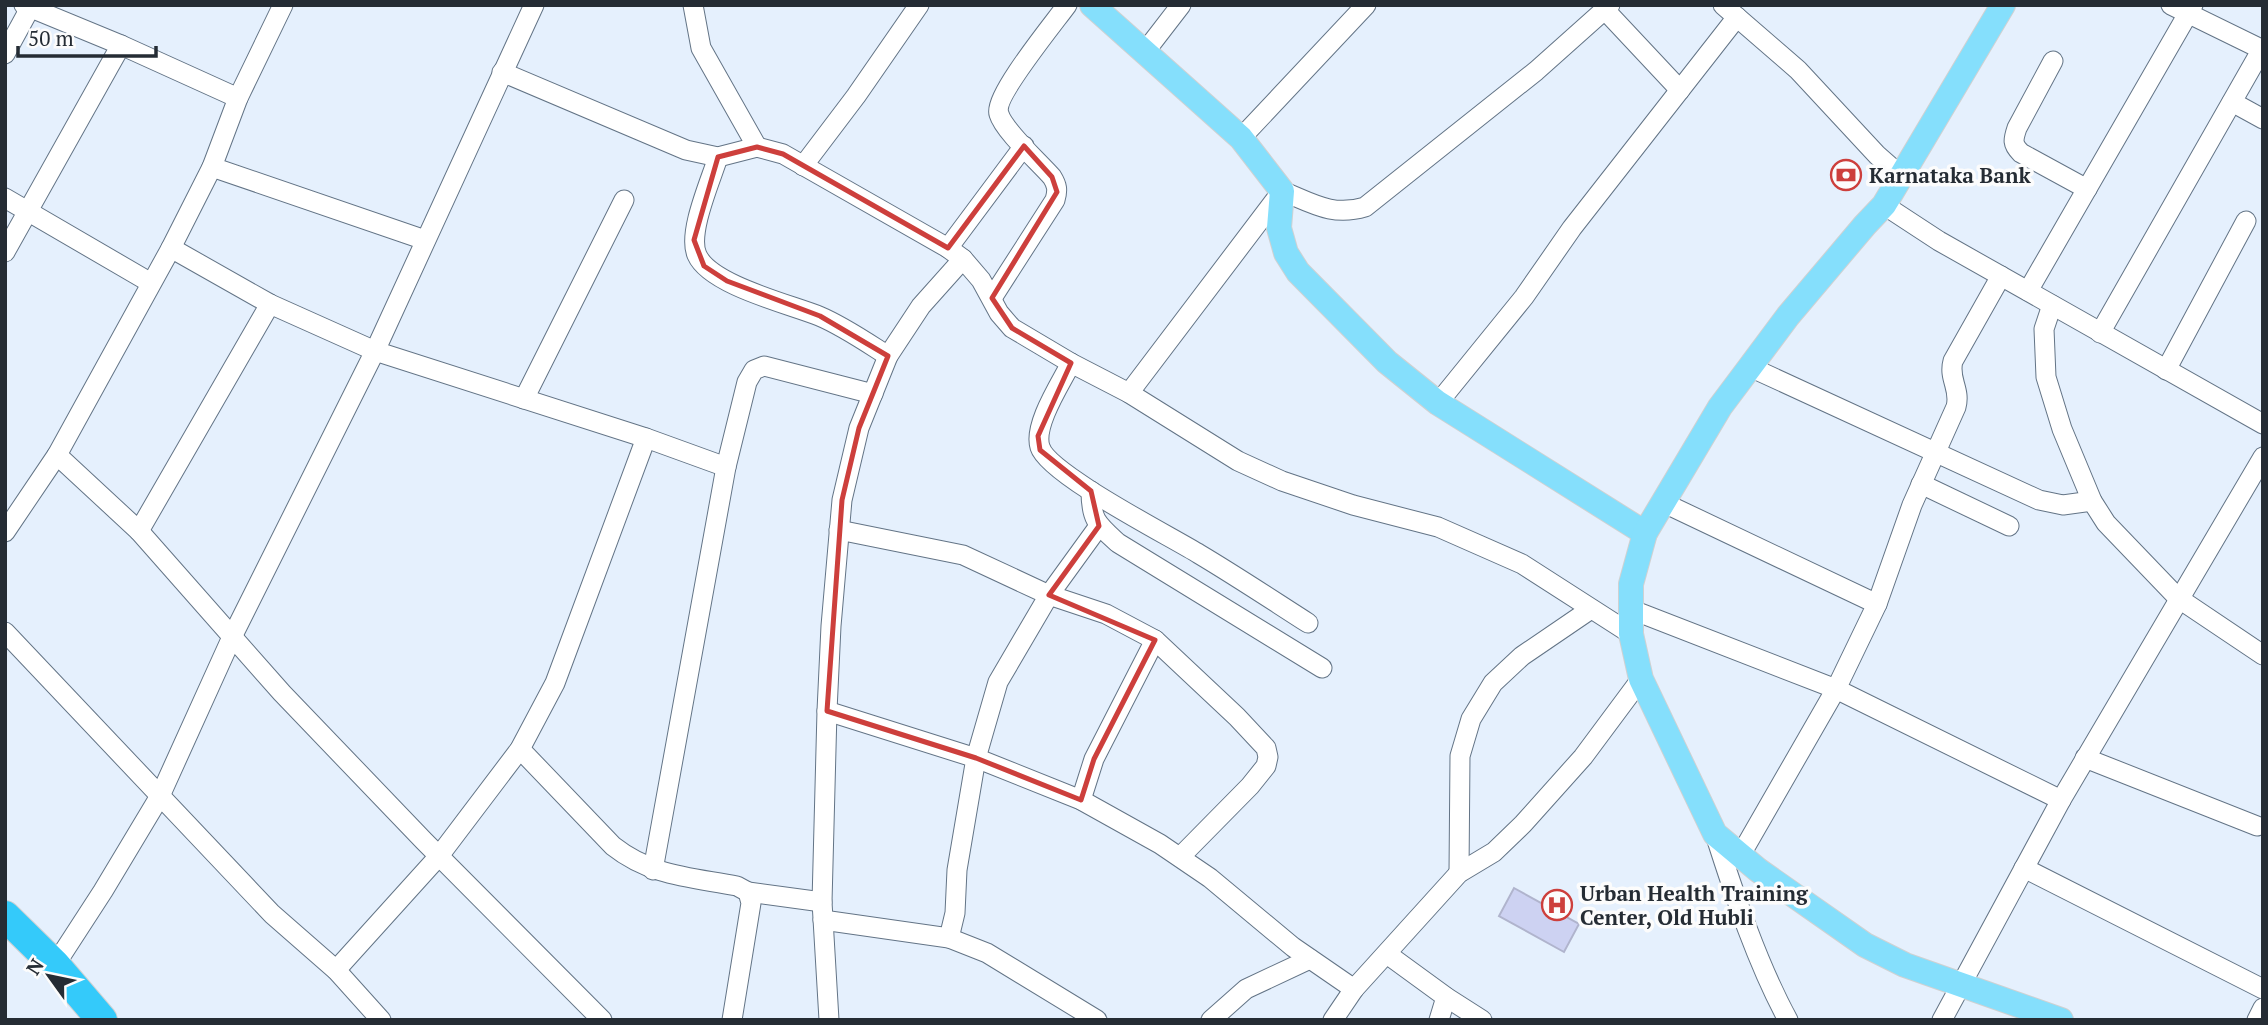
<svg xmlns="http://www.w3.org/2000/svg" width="2268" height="1025" viewBox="0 0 2268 1025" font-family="'PT Serif',serif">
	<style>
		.building { fill: #cdd2f2; stroke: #b0b4cd; stroke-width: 2 }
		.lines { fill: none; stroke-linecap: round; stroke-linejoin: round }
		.minor-casing { stroke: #637486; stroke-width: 21 }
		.major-casing { stroke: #cfd1d2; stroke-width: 26 }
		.highway-casing { stroke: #cfd1d2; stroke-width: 32 }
		.minor { stroke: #fff; stroke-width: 19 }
		.major { stroke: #85dffc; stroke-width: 24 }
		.highway { stroke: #34cafa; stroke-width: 30 }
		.marked { fill: none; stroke: #cd3f3c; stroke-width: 5; stroke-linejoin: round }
		.labels { text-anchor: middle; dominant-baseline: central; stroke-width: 7; stroke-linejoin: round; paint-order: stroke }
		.poi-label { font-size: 21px; font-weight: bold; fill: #252c34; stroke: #fcfcfc; text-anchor: start }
	</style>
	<rect width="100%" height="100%" fill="#e5f0fd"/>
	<path class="building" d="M 1514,888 L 1579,924 L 1564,952 L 1499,916 Z"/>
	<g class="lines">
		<g class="minor-casing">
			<g id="minor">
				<path d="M 24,5 L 121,45 L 238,98"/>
				<path d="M 693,5 L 701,48 L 757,147"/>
				<path d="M 1723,5 L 1798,70 L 1877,155 L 1902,177"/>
				<path d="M 2171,5 L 2263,50"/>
				<path d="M 1605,10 L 1680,90"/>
				<path d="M 1144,53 L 1181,5"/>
				<path d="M 5,54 L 30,8"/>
				<path d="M 2053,61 L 2017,128 C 2013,140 2012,144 2021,153 L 2087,189"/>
				<path d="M 502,72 L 686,150 L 718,157 L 757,147 L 783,154 L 948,248 L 963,259 L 981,280 L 999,313 L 1012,328 L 1071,363 L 1129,393 L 1238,461 L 1282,481 L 1353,505 L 1438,527 L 1522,564 L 1631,634"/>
				<path d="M 2232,102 L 2263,119"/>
				<path d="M 1241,138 L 1366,5"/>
				<path d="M 718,157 C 711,180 687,233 697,255 C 710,285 789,304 819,316 C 843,326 866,342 888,356"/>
				<path d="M 803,166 L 856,96 L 919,5"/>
				<path d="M 212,167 L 425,240"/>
				<path d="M 5,198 L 151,283"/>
				<path d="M 1884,205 L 1939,241 L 2263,424"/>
				<path d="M 948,248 L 1024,146"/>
				<path d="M 5,252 L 121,45"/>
				<path d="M 2028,291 L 2193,5"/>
				<path d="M 992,298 L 1055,200 C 1058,190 1057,185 1052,177 C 1039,162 1004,131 999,114 C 993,97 1054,23 1067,5"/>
				<path d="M 270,304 L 375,351 L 646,438 L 726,467"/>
				<path d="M 2052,305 L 2044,329 L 2046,377 L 2062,429 L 2092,501 L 2106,523 L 2178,598 L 2263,655"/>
				<path d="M 2100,333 L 2262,49"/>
				<path d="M 1071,363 C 1061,383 1033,425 1040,447 C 1048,474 1170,536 1199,554 C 1236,576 1272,600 1308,623"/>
				<path d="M 1750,367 L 2039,500 L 2063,505 L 2092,501"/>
				<path d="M 2166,370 L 2246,221"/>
				<path d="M 1129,393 L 1282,191 C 1312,203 1332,217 1365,207 L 1536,71 L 1610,5"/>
				<path d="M 524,399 L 624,200"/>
				<path d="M 1438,403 L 1524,297 L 1572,228 L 1737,17"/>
				<path d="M 57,455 L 139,531 L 270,304 L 171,248"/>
				<path d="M 1921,484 L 2009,526"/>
				<path d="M 1091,491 C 1091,520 1097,524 1118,543 L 1322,668"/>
				<path d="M 1664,503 L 1877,604"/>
				<path d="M 839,530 L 963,555 L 1049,595 L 1106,614 L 1155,640 L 1237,717 L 1266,748 L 1268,757 L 1266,766 L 1250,786 L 1180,857"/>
				<path d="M 139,531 L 282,693 L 424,841 L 602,1020"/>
				<path d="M 5,532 L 57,455 L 171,248 L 212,167 L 238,98 L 283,5"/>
				<path d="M 1630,609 L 1836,689 L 2061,800"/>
				<path d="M 5,632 L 272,914 L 336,970 L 381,1020"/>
				<path d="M 827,711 L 976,758 L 1081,800 L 1160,844 L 1210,878 L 1293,947 L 1354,989"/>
				<path d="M 520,749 L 613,846 C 651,876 690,877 737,886 L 748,892 L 751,903 L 732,1020"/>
				<path d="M 2085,758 L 2257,826"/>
				<path d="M 1081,800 L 1094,759 L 1155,640"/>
				<path d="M 1715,834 C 1734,894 1758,965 1788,1020"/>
				<path d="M 1740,856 L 1836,689 L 1877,604 L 1912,505 L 1956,407 C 1961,389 1948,379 1953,361 L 2001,276"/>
				<path d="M 2024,868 L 2263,989"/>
				<path d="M 653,870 L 726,467 L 747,382 L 754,370 L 764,366 L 873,394"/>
				<path d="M 1459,873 L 1460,756 L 1471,719 L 1493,683 L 1522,656 L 1591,609"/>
				<path d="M 748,892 L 822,902"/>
				<path d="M 823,920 L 949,938 L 987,953 L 1097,1020"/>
				<path d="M 949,938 L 955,913 L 957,870 L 976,758 L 998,682 L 1049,595 L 1099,526"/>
				<path d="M 1387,954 L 1446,997 L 1482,1020"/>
				<path d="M 55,965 L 103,891 L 160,796 L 232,637 L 375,351 L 534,5"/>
				<path d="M 336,970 L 439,856 L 520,749 L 555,683 L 646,438"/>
				<path d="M 829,1020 L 822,902 L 827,711 L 831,626 L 842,500 L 859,428 L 888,356 L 921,306 L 963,259"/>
				<path d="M 1211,1020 L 1246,989 L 1310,959"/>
				<path d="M 1333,1020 L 1354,989 L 1459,873 L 1494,852 L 1523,824 L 1583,757 L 1641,679"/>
				<path d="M 1439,1020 L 1446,997"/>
				<path d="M 1942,1020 L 2061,800 L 2263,457"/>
				<path d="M 2257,1020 L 2263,1008"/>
			</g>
		</g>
		<g class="major-casing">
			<g id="major">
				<path d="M 1092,5 L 1241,138 L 1282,191 L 1279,228 L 1286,253 L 1298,272 L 1387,362 L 1438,403 L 1645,533"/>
				<path d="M 2003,5 L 1884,205 L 1865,225 L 1788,316 L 1750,367 L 1720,407 L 1645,533 L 1631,584 L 1631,634 L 1641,679 L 1715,834 L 1758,870 L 1865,945 L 1905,965 L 2061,1020"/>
			</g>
		</g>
		<g class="highway-casing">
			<path id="highway" d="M 5,916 L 55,965 L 102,1020"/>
		</g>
		<use href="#minor" class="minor"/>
		<use href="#major" class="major"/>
		<use href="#highway" class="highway"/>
	</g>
	<path class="marked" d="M 1024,146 L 1052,177 L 1057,192 L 992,298 L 1012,328 L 1071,363 L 1038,436 L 1040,450 L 1091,491 L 1099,526 L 1049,595 L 1155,640 L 1094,759 L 1081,800 L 976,758 L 827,711 L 842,500 L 859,428 L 888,356 L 820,316 L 727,281 L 704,266 L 694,240 L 718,157 L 757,147 L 783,154 L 948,248 Z"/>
	<defs>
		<g id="bank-ring" transform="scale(1.575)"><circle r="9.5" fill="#fcfcfc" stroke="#cd3f3c" stroke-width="1.5"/><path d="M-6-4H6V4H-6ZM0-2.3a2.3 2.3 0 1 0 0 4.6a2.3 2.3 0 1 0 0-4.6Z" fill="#cd3f3c"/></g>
		<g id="hospital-ring" transform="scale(1.575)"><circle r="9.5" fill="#fcfcfc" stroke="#cd3f3c" stroke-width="1.5"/><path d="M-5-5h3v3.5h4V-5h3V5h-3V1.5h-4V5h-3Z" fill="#cd3f3c"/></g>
	</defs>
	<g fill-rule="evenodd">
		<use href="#bank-ring" x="1846" y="175"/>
		<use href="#hospital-ring" x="1557" y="905"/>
	</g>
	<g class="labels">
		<g class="poi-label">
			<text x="1869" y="175">Karnataka Bank</text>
			<text x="1580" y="893">Urban Health Training<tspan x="1580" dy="24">Center, Old Hubli</tspan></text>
		</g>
	</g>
	<rect width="2268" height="1025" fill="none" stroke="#252c34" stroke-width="14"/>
	<g transform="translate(49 976) rotate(303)" stroke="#fcfcfc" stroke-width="5" paint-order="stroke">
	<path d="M0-5L12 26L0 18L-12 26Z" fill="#252c34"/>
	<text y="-10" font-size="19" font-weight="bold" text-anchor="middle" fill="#252c34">N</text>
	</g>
	<path d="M18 46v10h138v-10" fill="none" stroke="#252c34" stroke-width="3.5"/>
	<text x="28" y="46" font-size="21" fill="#252c34" stroke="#fcfcfc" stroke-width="5" paint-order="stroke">50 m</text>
</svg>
